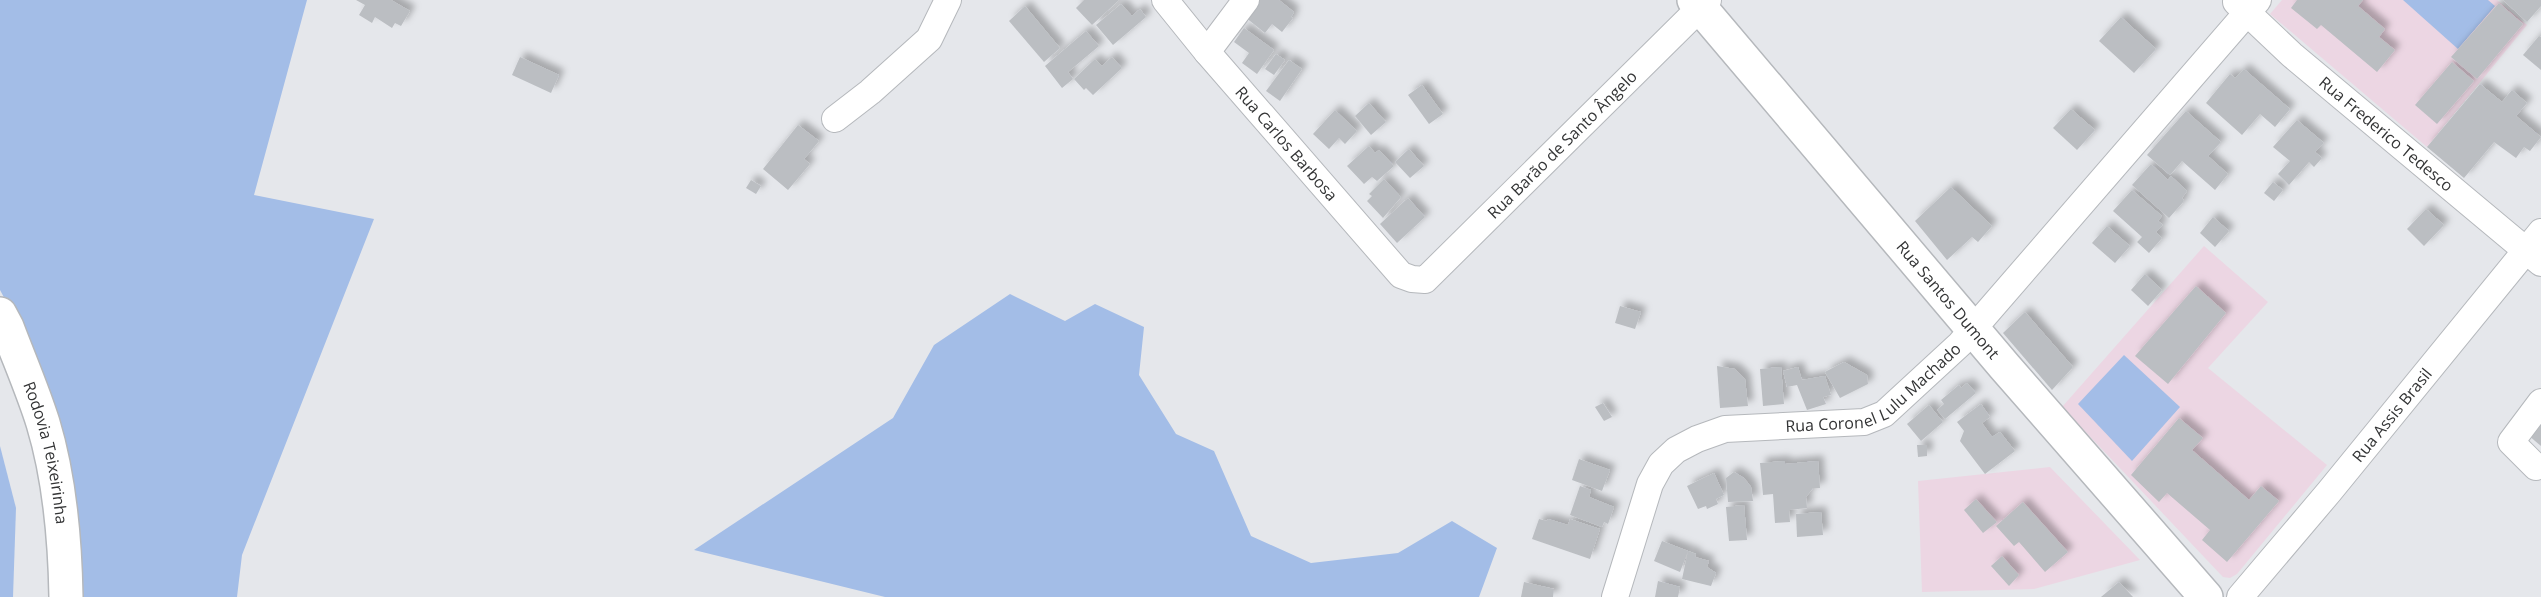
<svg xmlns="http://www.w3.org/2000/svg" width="2541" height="597" viewBox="0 0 2541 597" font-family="'Open Sans',sans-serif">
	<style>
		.education { fill: #ecd6e3 }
		.grass { fill: #a3bde7 }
		.building { fill: #bbbec2; filter: url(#shadow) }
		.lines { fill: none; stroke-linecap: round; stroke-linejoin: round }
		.minor-casing { stroke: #b5b8bc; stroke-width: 28 }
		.major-casing { stroke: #b5b8bc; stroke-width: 36 }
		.minor { stroke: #fff; stroke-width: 26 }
		.major { stroke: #fff; stroke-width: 33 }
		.labels { text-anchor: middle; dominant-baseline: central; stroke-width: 6; stroke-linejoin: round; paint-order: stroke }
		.street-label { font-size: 16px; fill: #333435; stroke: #fff }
	</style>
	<defs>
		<filter id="shadow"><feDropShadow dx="5.5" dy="-5.5" stdDeviation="3" flood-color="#0004"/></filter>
	</defs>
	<rect width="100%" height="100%" fill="#e5e7eb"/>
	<g class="education">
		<path d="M 2282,0 L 2497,0 L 2527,25 L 2427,147 L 2270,14 Z"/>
		<path d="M 2204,246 L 2268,302 L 2208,368 L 2327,465 L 2237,574 L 2230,578 L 2223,577 L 2062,407 Z"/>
		<path d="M 2050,467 L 2140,560 L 2034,589 L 1922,592 L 1918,481 Z"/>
	</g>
	<g class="grass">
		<path d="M 0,0 L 307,0 L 254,195 L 374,219 L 242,555 L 237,597 L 81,597 C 80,570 82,541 78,514 C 64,436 39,360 0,290 Z"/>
		<path d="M 2403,0 L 2488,0 L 2495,6 L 2458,49 Z"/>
		<path d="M 1010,294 L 1065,321 L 1095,304 L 1144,327 L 1139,375 L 1176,434 L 1214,451 L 1251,536 L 1311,563 L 1398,553 L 1452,521 L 1497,548 L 1479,597 L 885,597 L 694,550 L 893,418 L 934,345 Z"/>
		<path d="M 2124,355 L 2180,407 L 2132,461 L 2078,404 Z"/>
		<path d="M 0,446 L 16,508 L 13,597 L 0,597 Z"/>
	</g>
	<g class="building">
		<path d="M 356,0 L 391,0 L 410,11 L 401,26 L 395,23 L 392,28 L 375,17 L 372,23 L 359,15 L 365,5 Z"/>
		<path d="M 1084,0 L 1119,0 L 1092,25 L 1076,8 Z"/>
		<path d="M 1259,0 L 1279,0 L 1294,12 L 1291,17 L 1293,18 L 1282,32 L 1272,24 L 1265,33 L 1245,17 Z"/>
		<path d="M 2297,0 L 2363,0 L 2358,6 L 2385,29 L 2379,37 L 2395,50 L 2377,72 L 2321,25 L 2317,29 L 2291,8 Z"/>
		<path d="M 2503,0 L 2541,0 L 2541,6 L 2527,22 Z"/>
		<path d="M 2499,3 L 2523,24 L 2477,79 L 2451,57 Z"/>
		<path d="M 1121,4 L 1132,16 L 1140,9 L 1146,17 L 1113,45 L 1096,25 Z"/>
		<path d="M 1025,6 L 1060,48 L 1044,62 L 1009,21 Z"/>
		<path d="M 2121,17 L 2156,49 L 2134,73 L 2099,41 Z"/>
		<path d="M 1244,28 L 1274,50 L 1257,74 L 1242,63 L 1249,53 L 1234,42 Z"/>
		<path d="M 1086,31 L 1099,46 L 1068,72 L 1073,79 L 1062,88 L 1045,66 Z"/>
		<path d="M 2539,36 L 2541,37 L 2541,70 L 2523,55 Z"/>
		<path d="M 1276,54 L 1285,60 L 1274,75 L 1265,69 Z"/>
		<path d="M 520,57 L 559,75 L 551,93 L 512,75 Z"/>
		<path d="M 1112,57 L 1122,68 L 1093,95 L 1086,88 L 1084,90 L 1074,79 L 1095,59 L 1102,66 Z"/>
		<path d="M 1289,60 L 1302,69 L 1280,101 L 1266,91 Z"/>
		<path d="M 2452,62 L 2474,81 L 2437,124 L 2415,105 Z"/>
		<path d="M 2244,69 L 2290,109 L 2275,127 L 2260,114 L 2242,135 L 2206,103 L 2230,74 L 2235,78 Z"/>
		<path d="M 2480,84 L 2502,102 L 2512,90 L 2527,103 L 2516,116 L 2541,137 L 2530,151 L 2524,147 L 2516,158 L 2494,142 L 2464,178 L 2427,147 Z"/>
		<path d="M 1422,85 L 1443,114 L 1429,124 L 1408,95 Z"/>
		<path d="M 1369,103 L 1386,122 L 1371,135 L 1355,116 Z"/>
		<path d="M 2071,109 L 2095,130 L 2077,150 L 2053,128 Z"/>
		<path d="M 1335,110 L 1357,131 L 1345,144 L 1339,138 L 1329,149 L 1313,134 Z"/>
		<path d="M 2186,111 L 2221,142 L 2208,156 L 2228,174 L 2215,190 L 2182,161 L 2170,175 L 2147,155 Z"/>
		<path d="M 2297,120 L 2324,143 L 2315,152 L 2322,158 L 2314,167 L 2309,162 L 2289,185 L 2278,174 L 2290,161 L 2273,147 Z"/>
		<path d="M 798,125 L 819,141 L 804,159 L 810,164 L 788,190 L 763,169 Z"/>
		<path d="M 1369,146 L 1375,153 L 1379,150 L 1394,166 L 1377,181 L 1372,177 L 1364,184 L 1347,166 Z"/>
		<path d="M 1409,149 L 1424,166 L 1410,178 L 1395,162 Z"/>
		<path d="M 2151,164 L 2168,180 L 2171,176 L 2187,191 L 2182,198 L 2184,201 L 2169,218 L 2132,185 Z"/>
		<path d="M 1384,179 L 1401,197 L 1383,218 L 1367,201 L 1372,196 L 1369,194 Z"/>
		<path d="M 751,180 L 761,186 L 756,194 L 746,188 Z"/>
		<path d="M 2273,182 L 2283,190 L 2274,201 L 2264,193 Z"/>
		<path d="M 1951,187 L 1992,226 L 1978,242 L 1972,237 L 1947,260 L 1915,221 Z"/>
		<path d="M 2132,190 L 2162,216 L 2158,221 L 2163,225 L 2156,232 L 2162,238 L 2149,253 L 2137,242 L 2142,237 L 2113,211 Z"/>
		<path d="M 1408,198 L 1425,217 L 1397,243 L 1380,224 Z"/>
		<path d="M 2426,209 L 2444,225 L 2424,246 L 2407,229 Z"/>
		<path d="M 2213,217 L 2229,231 L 2215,247 L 2200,233 Z"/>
		<path d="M 2107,226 L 2130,246 L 2115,263 L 2092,243 Z"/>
		<path d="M 2145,274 L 2162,290 L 2148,306 L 2131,290 Z"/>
		<path d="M 2196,286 L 2226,313 L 2168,384 L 2135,356 Z"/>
		<path d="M 1620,306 L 1641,312 L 1635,329 L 1615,323 Z"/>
		<path d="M 2025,312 L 2073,367 L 2052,390 L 2003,333 Z"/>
		<path d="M 1844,362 L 1867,375 L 1868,384 L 1840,398 L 1825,372 Z"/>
		<path d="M 1717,366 L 1735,369 L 1745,379 L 1748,406 L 1720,408 Z"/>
		<path d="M 1781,367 L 1784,404 L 1763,406 L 1760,369 Z"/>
		<path d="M 1798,367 L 1802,380 L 1825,376 L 1831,395 L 1823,397 L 1826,404 L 1807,410 L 1797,385 L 1787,387 L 1783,371 Z"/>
		<path d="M 1967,383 L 1976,393 L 1945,419 L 1937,410 L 1944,404 L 1941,400 L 1959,385 L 1961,388 Z"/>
		<path d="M 1603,403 L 1612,417 L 1604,421 L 1595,407 Z"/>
		<path d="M 1981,404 L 1990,417 L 1982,423 L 1992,437 L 2000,432 L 2015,451 L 1985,474 L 1960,441 L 1964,431 L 1957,422 Z"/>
		<path d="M 1929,405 L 1943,422 L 1921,441 L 1907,424 Z"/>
		<path d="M 2179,418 L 2203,438 L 2192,450 L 2249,500 L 2261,486 L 2279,501 L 2227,562 L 2202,540 L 2210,530 L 2167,493 L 2159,502 L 2131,475 Z"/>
		<path d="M 2541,419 L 2541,446 L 2528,435 Z"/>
		<path d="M 1917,445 L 1927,445 L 1927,456 L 1918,457 Z"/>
		<path d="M 1579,459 L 1610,470 L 1602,491 L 1572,480 Z"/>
		<path d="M 1785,461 L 1785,464 L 1818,461 L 1820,488 L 1813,488 L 1806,497 L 1807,508 L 1789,510 L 1790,522 L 1775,523 L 1773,494 L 1763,495 L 1760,463 Z"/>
		<path d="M 1734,472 L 1744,478 L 1751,487 L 1753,501 L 1728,502 L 1726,478 Z"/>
		<path d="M 1714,473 L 1724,495 L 1716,499 L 1718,504 L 1707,509 L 1706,506 L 1698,509 L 1687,486 Z"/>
		<path d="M 1580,486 L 1591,490 L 1589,497 L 1614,507 L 1608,524 L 1604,522 L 1602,527 L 1570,515 Z"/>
		<path d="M 1976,499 L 1997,522 L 1983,533 L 1964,510 Z"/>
		<path d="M 2023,502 L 2068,552 L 2045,572 L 2019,542 L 2014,546 L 1996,526 Z"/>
		<path d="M 1744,505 L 1747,540 L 1729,541 L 1726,507 Z"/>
		<path d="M 1821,512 L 1823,535 L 1797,537 L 1796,514 Z"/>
		<path d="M 1539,519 L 1547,521 L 1548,519 L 1568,525 L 1570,519 L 1600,529 L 1590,559 L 1532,539 Z"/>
		<path d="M 1662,541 L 1688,551 L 1680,572 L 1654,561 Z"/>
		<path d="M 1688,551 L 1696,554 L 1695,557 L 1709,561 L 1707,567 L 1716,573 L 1711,586 L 1682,579 Z"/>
		<path d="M 2002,556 L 2019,575 L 2009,586 L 1991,566 Z"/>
		<path d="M 1658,581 L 1680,587 L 1678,597 L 1655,597 Z"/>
		<path d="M 1524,582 L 1554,589 L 1553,597 L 1521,597 Z"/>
		<path d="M 2119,582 L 2133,597 L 2101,597 Z"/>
	</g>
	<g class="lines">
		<g class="minor-casing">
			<g id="minor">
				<path id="s1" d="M 1165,0 L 1207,52 L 1401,275 L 1412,279 L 1425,280 L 1708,0"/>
				<path id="s2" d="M 2236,2 L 2292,55 L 2541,263"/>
				<path d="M 1207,52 L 1246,0"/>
				<path d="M 835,119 L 870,92 L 929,39 L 948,0"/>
				<path d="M 2536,467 L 2511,442 L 2541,402"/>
				<path id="s3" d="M 1615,597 L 1650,484 L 1661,464 L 1676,450 L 1697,439 L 1725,429 L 1864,422 L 1884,414 L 1960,344 L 2258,0"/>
				<path id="s4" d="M 2240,597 L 2329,492 L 2541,232"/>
			</g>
		</g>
		<g class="major-casing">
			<g id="major">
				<path id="s5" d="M 1694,0 L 2005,367 L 2206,597"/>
				<path id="s6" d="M 0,314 L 7,327 C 19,359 33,391 43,423 C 60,479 65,539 66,597"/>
			</g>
		</g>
		<use href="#minor" class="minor"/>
		<use href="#major" class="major"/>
	</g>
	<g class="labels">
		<g class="street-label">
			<text stroke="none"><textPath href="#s2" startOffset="200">Rua Frederico Tedesco</textPath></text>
			<text stroke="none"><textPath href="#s1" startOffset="188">Rua Carlos Barbosa</textPath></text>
			<text stroke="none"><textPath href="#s1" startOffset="580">Rua Barão de Santo Ângelo</textPath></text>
			<text stroke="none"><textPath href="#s5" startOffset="393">Rua Santos Dumont</textPath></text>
			<text stroke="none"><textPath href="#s3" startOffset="376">Rua Coronel Lulu Machado</textPath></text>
			<text stroke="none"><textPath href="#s4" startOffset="237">Rua Assis Brasil</textPath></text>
			<text stroke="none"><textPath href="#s6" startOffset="147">Rodovia Teixeirinha</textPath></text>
		</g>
	</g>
</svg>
